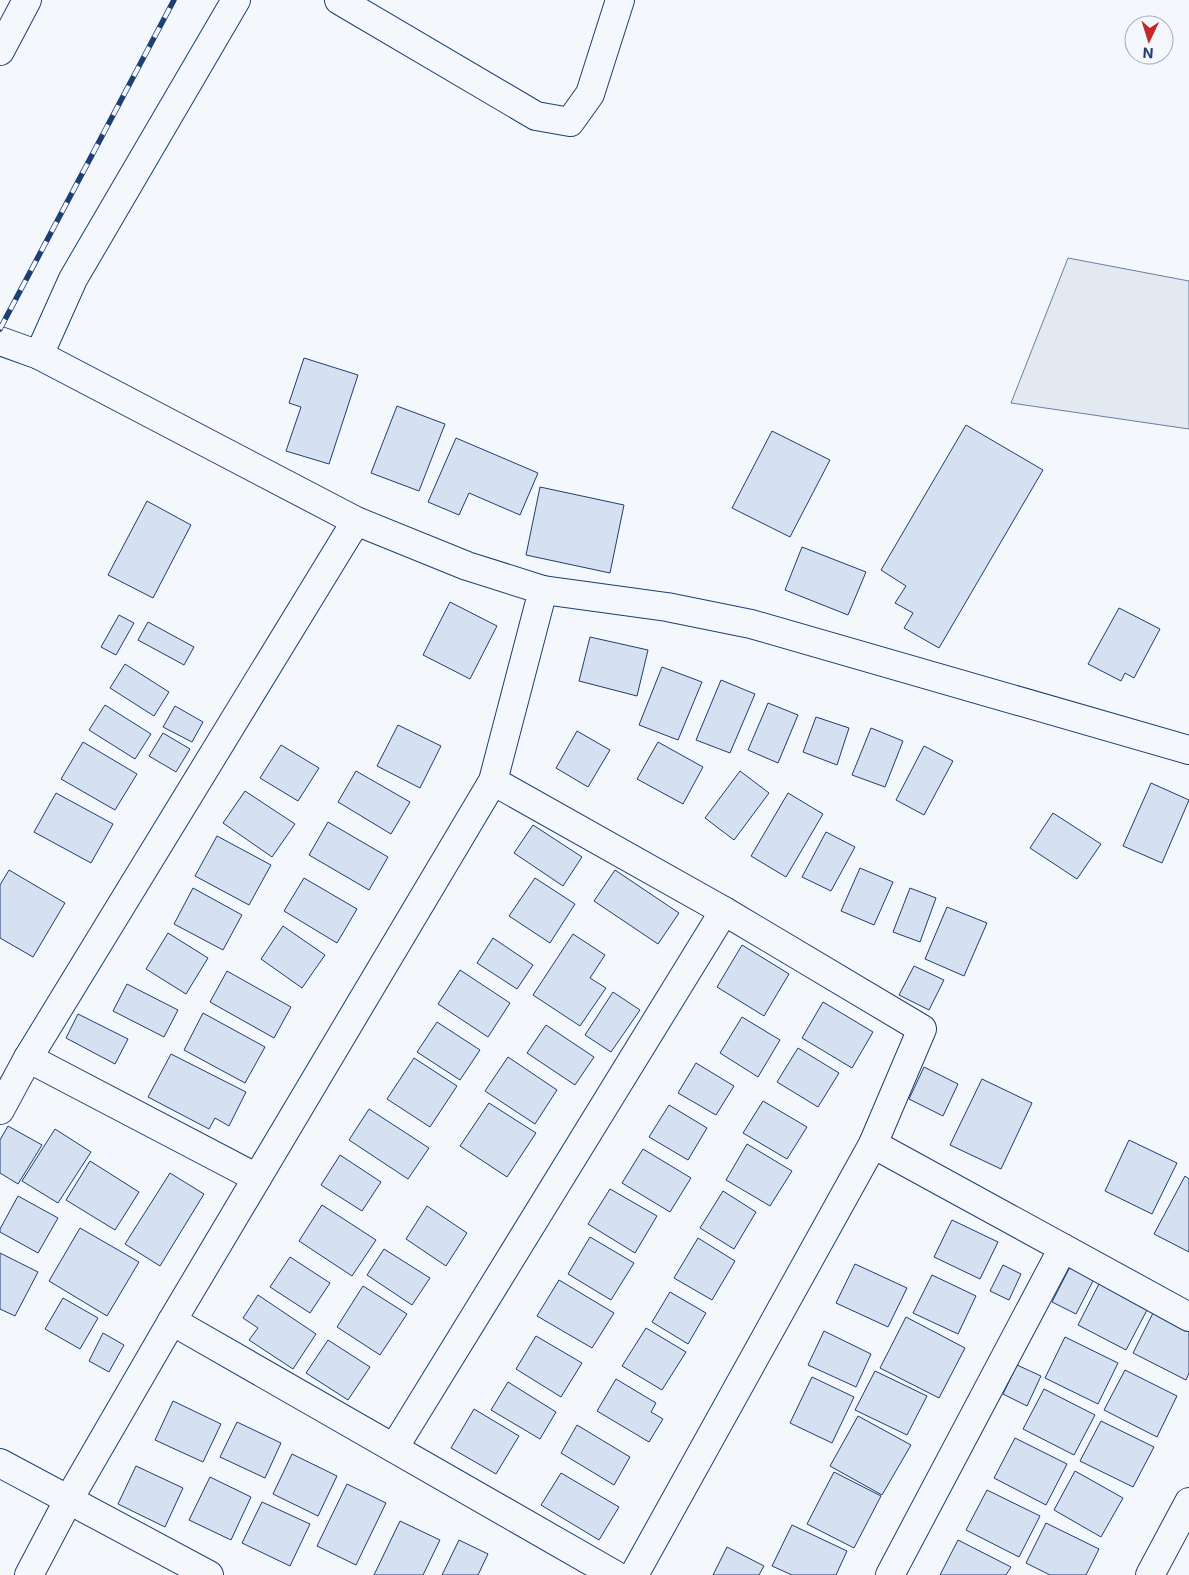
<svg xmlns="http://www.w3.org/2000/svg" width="1189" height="1575" viewBox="0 0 1189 1575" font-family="Inter,sans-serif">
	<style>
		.green { fill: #e3e9f0; stroke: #687fa3 }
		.building { fill: #d5e0f0; stroke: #1d3f73 }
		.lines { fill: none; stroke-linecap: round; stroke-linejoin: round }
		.minor-casing { stroke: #1d3f73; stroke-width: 30 }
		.tertiary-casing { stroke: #1d3f73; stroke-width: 30 }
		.minor { stroke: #f4f7fb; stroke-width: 28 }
		.tertiary { stroke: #f4f7fb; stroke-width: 28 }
		.rail-casing { stroke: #1d3f73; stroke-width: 5.5 }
		.rail { stroke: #f4f7fb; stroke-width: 4; stroke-dasharray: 11; stroke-linecap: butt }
	</style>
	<rect width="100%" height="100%" fill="#f4f7fb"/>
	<path class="green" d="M 1068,258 L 1189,281 L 1189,429 L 1011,403 Z"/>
	<g class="building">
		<path d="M 304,358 L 358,375 L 329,464 L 286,451 L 301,407 L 289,403 Z"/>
		<path d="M 397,406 L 445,424 L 419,491 L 371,473 Z"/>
		<path d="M 966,425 L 1043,470 L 939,648 L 904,628 L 913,613 L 895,603 L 906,586 L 881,570 Z"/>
		<path d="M 772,431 L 830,460 L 790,537 L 732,508 Z"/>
		<path d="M 456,438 L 538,473 L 520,515 L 469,493 L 459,515 L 428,502 Z"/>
		<path d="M 540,487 L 624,505 L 610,573 L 526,555 Z"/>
		<path d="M 147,501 L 191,525 L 153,598 L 108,575 Z"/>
		<path d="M 802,547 L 866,572 L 848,615 L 785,590 Z"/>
		<path d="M 450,602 L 497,626 L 470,679 L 423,655 Z"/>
		<path d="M 1119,608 L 1160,629 L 1134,678 L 1125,673 L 1121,681 L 1088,664 Z"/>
		<path d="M 119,615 L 134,623 L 116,655 L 101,647 Z"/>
		<path d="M 148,622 L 194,647 L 184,665 L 138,640 Z"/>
		<path d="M 590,637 L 648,650 L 637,696 L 579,681 Z"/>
		<path d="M 125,664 L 169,692 L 154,716 L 110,688 Z"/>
		<path d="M 662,667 L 702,682 L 678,740 L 639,725 Z"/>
		<path d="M 721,680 L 755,694 L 730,753 L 696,740 Z"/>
		<path d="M 768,703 L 798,715 L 778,763 L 748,750 Z"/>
		<path d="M 105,705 L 151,734 L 135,759 L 89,730 Z"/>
		<path d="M 175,706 L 203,722 L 192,742 L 163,727 Z"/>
		<path d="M 816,717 L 849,728 L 837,765 L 803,752 Z"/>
		<path d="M 398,725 L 441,746 L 420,788 L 377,766 Z"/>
		<path d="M 871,728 L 903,741 L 885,787 L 852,775 Z"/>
		<path d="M 577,731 L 610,750 L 588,787 L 556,768 Z"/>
		<path d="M 163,733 L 190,749 L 176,772 L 149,756 Z"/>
		<path d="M 83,742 L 137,774 L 115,810 L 61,779 Z"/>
		<path d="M 658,742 L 703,767 L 683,804 L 637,779 Z"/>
		<path d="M 281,745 L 319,768 L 298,801 L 260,778 Z"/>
		<path d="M 924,746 L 953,761 L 924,815 L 896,800 Z"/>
		<path d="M 356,771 L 410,802 L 391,834 L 338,802 Z"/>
		<path d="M 740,771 L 769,793 L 734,840 L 705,818 Z"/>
		<path d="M 1151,783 L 1189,800 L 1162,863 L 1123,846 Z"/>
		<path d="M 245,791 L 295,824 L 272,857 L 223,823 Z"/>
		<path d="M 56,793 L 113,824 L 91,863 L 34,832 Z"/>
		<path d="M 788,793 L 823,814 L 786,877 L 751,856 Z"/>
		<path d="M 1053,813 L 1101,844 L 1077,879 L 1030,848 Z"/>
		<path d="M 328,822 L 388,857 L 369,890 L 309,855 Z"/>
		<path d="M 533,825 L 582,857 L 563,886 L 514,853 Z"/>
		<path d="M 826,832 L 855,847 L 831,891 L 802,877 Z"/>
		<path d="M 217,836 L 271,865 L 249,905 L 195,876 Z"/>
		<path d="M 860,868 L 893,882 L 874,925 L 841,911 Z"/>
		<path d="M 9,870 L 65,903 L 33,957 L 0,938 L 0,885 Z"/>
		<path d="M 615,870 L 679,913 L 658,944 L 594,901 Z"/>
		<path d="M 304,878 L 357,909 L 337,943 L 284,911 Z"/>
		<path d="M 535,878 L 575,904 L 550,943 L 509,916 Z"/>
		<path d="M 193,888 L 242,915 L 223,950 L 174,924 Z"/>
		<path d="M 910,888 L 936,898 L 920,942 L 893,932 Z"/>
		<path d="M 947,907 L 987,923 L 964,976 L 925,959 Z"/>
		<path d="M 283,926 L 325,955 L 302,988 L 261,959 Z"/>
		<path d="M 168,933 L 208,958 L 186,994 L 146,969 Z"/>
		<path d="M 573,934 L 605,955 L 590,978 L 606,988 L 580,1026 L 533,995 Z"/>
		<path d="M 493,938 L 533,965 L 517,989 L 477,963 Z"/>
		<path d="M 742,945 L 789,974 L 764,1016 L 717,987 Z"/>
		<path d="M 914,966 L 944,980 L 929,1010 L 899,995 Z"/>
		<path d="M 460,970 L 510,1003 L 488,1037 L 438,1004 Z"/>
		<path d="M 227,971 L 291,1007 L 274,1038 L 210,1002 Z"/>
		<path d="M 127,984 L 178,1010 L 164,1037 L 113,1011 Z"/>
		<path d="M 613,992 L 640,1010 L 611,1052 L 585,1035 Z"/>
		<path d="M 823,1002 L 873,1032 L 852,1068 L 802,1038 Z"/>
		<path d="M 203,1013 L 265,1047 L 245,1083 L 184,1050 Z"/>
		<path d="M 78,1014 L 128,1039 L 115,1064 L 66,1038 Z"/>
		<path d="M 742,1017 L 780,1040 L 758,1077 L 720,1053 Z"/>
		<path d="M 437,1022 L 480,1050 L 460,1080 L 417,1052 Z"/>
		<path d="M 546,1025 L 594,1057 L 575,1085 L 527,1053 Z"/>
		<path d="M 798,1048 L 839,1073 L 818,1107 L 777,1082 Z"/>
		<path d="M 171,1054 L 246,1092 L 229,1126 L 215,1118 L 209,1129 L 148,1097 Z"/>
		<path d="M 508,1057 L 557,1090 L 535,1124 L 485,1091 Z"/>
		<path d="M 414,1058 L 457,1086 L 430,1127 L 387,1099 Z"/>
		<path d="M 696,1063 L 734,1086 L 716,1115 L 678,1093 Z"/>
		<path d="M 924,1067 L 958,1084 L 943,1116 L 909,1099 Z"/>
		<path d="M 982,1079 L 1032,1103 L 1001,1169 L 950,1145 Z"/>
		<path d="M 763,1101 L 807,1127 L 787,1159 L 743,1133 Z"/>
		<path d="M 489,1103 L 536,1133 L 507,1177 L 460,1146 Z"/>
		<path d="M 669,1105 L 707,1128 L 688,1160 L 649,1137 Z"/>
		<path d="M 369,1109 L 429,1148 L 408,1179 L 349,1140 Z"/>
		<path d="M 8,1126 L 42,1145 L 18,1184 L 0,1173 L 0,1140 Z"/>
		<path d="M 55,1129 L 91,1152 L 58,1203 L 22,1181 Z"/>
		<path d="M 1129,1140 L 1177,1163 L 1152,1214 L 1105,1191 Z"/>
		<path d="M 747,1144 L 792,1171 L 770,1206 L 726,1180 Z"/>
		<path d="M 643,1149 L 691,1178 L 670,1212 L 622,1183 Z"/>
		<path d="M 340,1155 L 381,1182 L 362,1211 L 321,1185 Z"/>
		<path d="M 90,1161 L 139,1192 L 115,1230 L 66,1200 Z"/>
		<path d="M 170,1173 L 204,1194 L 160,1266 L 125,1244 Z"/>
		<path d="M 1185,1176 L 1189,1179 L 1189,1252 L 1154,1234 Z"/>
		<path d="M 610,1189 L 657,1216 L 635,1253 L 588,1224 Z"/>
		<path d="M 723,1191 L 756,1212 L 734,1249 L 700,1228 Z"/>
		<path d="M 18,1196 L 58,1218 L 38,1253 L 0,1232 L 0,1229 Z"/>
		<path d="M 322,1205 L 376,1240 L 352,1276 L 299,1241 Z"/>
		<path d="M 427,1206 L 467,1233 L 446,1266 L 406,1239 Z"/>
		<path d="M 952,1220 L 998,1242 L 980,1279 L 934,1257 Z"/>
		<path d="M 80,1228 L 139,1262 L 107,1316 L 49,1281 Z"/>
		<path d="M 590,1237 L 634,1263 L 611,1300 L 568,1274 Z"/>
		<path d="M 698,1238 L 735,1261 L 712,1300 L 674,1278 Z"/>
		<path d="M 384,1249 L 430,1278 L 412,1305 L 367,1275 Z"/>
		<path d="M 0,1253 L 38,1272 L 15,1316 L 0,1309 Z"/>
		<path d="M 290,1257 L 330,1283 L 310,1313 L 270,1287 Z"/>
		<path d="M 855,1264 L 907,1288 L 888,1327 L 836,1303 Z"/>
		<path d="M 1003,1265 L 1021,1274 L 1009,1300 L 990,1291 Z"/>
		<path d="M 1071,1265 L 1095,1277 L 1076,1314 L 1052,1302 Z"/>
		<path d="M 932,1275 L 976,1296 L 958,1334 L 913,1313 Z"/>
		<path d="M 1102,1278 L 1124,1290 L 1121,1296 L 1147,1310 L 1126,1350 L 1078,1325 Z"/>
		<path d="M 559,1280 L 614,1313 L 592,1348 L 537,1316 Z"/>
		<path d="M 363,1286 L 407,1314 L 380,1355 L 337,1327 Z"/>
		<path d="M 670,1292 L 706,1313 L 688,1344 L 652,1322 Z"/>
		<path d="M 258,1295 L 316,1334 L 293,1369 L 249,1340 L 258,1328 L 243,1318 Z"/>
		<path d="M 63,1298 L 98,1318 L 80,1349 L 45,1329 Z"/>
		<path d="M 1153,1313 L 1189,1330 L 1189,1373 L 1186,1380 L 1133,1353 Z"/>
		<path d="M 906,1317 L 965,1348 L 939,1398 L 880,1368 Z"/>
		<path d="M 646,1328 L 686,1352 L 662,1390 L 622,1366 Z"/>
		<path d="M 824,1331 L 871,1354 L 856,1387 L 808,1365 Z"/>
		<path d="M 103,1333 L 124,1345 L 109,1372 L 89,1361 Z"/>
		<path d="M 536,1336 L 582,1363 L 561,1397 L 516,1369 Z"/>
		<path d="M 1065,1337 L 1118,1363 L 1098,1404 L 1045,1378 Z"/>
		<path d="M 328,1340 L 370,1367 L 348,1400 L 306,1373 Z"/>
		<path d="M 1017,1365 L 1041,1376 L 1027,1406 L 1003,1394 Z"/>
		<path d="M 1125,1370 L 1177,1396 L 1157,1437 L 1104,1410 Z"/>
		<path d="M 875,1371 L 927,1396 L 907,1435 L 855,1410 Z"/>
		<path d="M 812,1377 L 854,1397 L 832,1443 L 790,1423 Z"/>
		<path d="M 616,1379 L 656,1403 L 651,1412 L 663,1419 L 649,1442 L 597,1411 Z"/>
		<path d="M 508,1382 L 556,1412 L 540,1439 L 491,1410 Z"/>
		<path d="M 1044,1389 L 1095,1415 L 1074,1455 L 1023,1429 Z"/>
		<path d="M 173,1401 L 221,1424 L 203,1462 L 155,1440 Z"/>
		<path d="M 474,1409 L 519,1436 L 496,1474 L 451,1448 Z"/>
		<path d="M 858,1416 L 911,1445 L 882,1495 L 830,1466 Z"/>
		<path d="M 1101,1421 L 1154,1447 L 1133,1487 L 1080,1461 Z"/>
		<path d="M 237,1422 L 281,1443 L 265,1478 L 220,1457 Z"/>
		<path d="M 577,1425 L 630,1457 L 614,1485 L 561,1453 Z"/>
		<path d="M 1015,1438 L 1067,1464 L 1046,1505 L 994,1478 Z"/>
		<path d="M 292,1454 L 337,1476 L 318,1516 L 273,1494 Z"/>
		<path d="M 136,1466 L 183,1488 L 165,1527 L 118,1504 Z"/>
		<path d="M 1075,1471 L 1123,1498 L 1101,1537 L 1054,1510 Z"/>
		<path d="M 834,1472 L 881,1496 L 854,1548 L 807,1524 Z"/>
		<path d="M 561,1473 L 619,1507 L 599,1540 L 541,1505 Z"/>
		<path d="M 210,1477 L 251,1497 L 231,1540 L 189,1520 Z"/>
		<path d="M 347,1484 L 386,1503 L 356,1565 L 317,1546 Z"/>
		<path d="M 987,1490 L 1040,1516 L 1019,1557 L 966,1530 Z"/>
		<path d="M 262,1502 L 310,1524 L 290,1566 L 242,1543 Z"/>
		<path d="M 400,1521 L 440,1540 L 423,1575 L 374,1575 Z"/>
		<path d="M 1046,1523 L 1099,1549 L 1086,1575 L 1050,1575 L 1026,1563 Z"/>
		<path d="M 792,1525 L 847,1551 L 836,1575 L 792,1575 L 772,1566 Z"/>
		<path d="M 459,1540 L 488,1554 L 478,1575 L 442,1575 Z"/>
		<path d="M 958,1540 L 1011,1567 L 1006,1575 L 940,1575 Z"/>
		<path d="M 727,1547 L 764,1566 L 759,1575 L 713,1575 Z"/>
	</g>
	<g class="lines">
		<g class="minor-casing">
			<g id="minor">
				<path d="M 339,0 L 536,116 L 570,122 L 590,94 L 620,0"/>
				<path d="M 0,341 L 39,355 L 356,521 L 467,566 L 543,590 L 667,607 L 751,624 L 1189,750"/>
				<path d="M 39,355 L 73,279 L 236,0"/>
				<path d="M 493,781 L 724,911 L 922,1029 L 873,1144"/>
				<path d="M 28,1058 L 257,1178"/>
				<path d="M 0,1110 L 28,1058 L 356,521"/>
				<path d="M 172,1321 L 615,1575"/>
				<path d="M 394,1448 L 724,911"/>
				<path d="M 0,1463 L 209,1575"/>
				<path d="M 29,1575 L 69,1499 L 172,1321 L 493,781 L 543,590"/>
				<path d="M 634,1575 L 873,1144 L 1189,1317"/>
				<path d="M 890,1575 L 1063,1248"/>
				<path d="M 1150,1575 L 1189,1502"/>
			</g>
		</g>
		<g class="tertiary-casing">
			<path id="tertiary" d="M 0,51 L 27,0"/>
		</g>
		<use href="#minor" class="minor"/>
		<use href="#tertiary" class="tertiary"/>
		<g class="rail-casing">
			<path id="rail" d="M 0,329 L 174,0"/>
		</g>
		<use href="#rail" class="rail"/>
	</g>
	<g transform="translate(1149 40) rotate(184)"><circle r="24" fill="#f4f7fb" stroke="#9eadc5"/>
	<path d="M0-4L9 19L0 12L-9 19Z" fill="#c62828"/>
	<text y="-8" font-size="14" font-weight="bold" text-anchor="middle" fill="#1d3f73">N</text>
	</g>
</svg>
